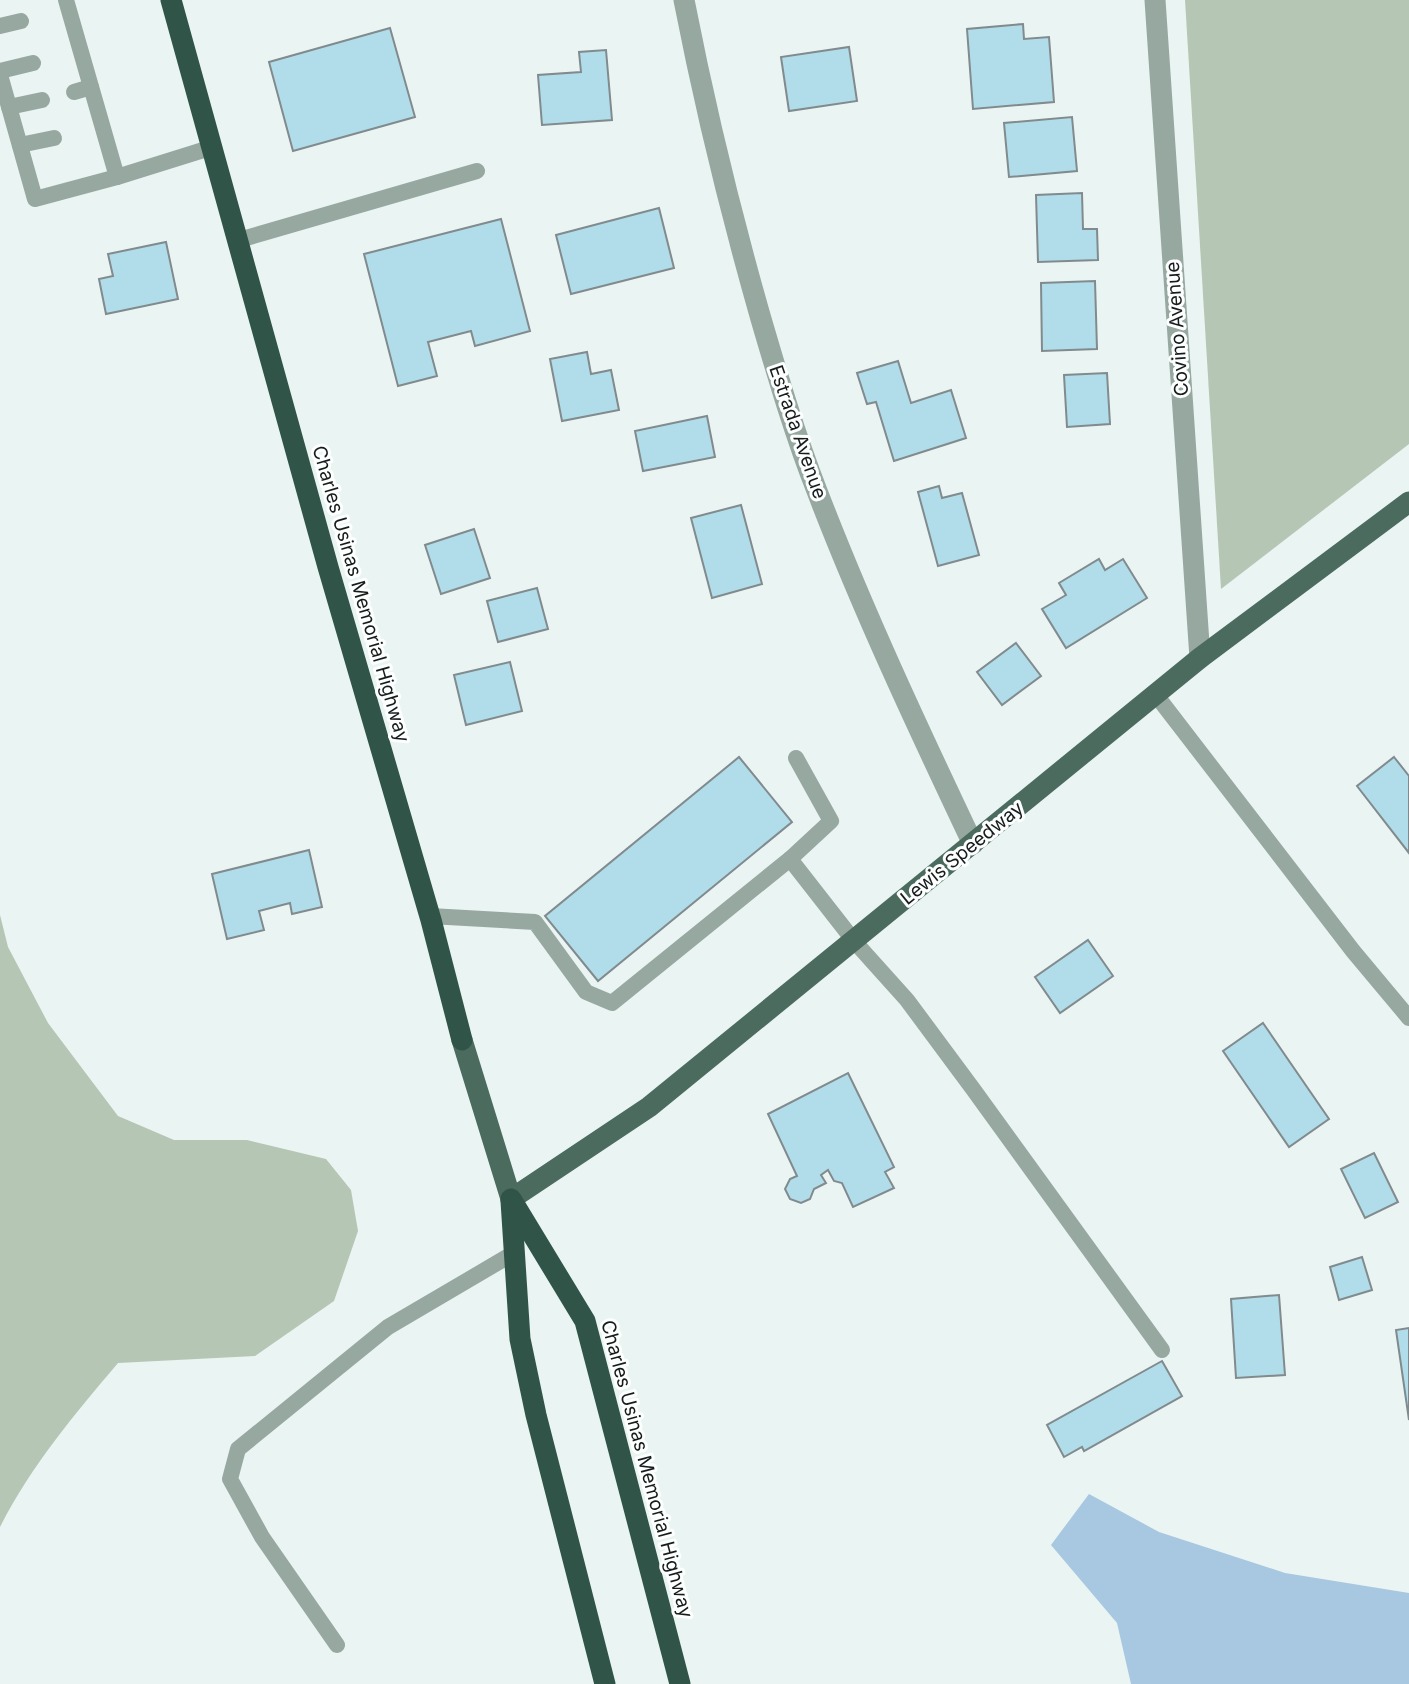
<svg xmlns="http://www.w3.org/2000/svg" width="1409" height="1684" viewBox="0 0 1409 1684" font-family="Inter,sans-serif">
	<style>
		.green { fill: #b5c6b4 }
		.water { fill: #a8c7e0 }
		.building { fill: #b1ddea; stroke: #818b8e; stroke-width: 2 }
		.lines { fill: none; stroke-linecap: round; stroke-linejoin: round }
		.lane { stroke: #96a8a0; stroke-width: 16 }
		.street { stroke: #96a8a0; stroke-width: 21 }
		.primary { stroke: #4b6b5f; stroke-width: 21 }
		.highway { stroke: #305548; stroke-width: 21 }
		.labels { text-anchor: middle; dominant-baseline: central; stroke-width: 6; stroke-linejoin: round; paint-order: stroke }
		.street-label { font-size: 19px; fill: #171b1b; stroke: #fdffff }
	</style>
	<rect width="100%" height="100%" fill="#e9f4f3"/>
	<g class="green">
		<path d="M 1185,0 L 1409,0 L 1409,444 L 1221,589 Z"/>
		<path d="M 0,915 L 8,947 L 48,1023 L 118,1116 L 174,1140 L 247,1140 L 326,1159 L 351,1190 L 358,1231 L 334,1301 L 255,1356 L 118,1363 C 74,1415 31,1466 0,1527 Z"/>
	</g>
	<path class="water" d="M 1089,1494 L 1159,1532 L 1285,1573 L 1409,1593 L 1409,1684 L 1131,1684 L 1117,1623 L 1051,1545 Z"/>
	<g class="building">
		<path d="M 1023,24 L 1024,39 L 1049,37 L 1054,102 L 973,109 L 967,29 Z"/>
		<path d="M 390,28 L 415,117 L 293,151 L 269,62 Z"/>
		<path d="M 849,47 L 857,101 L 789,111 L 781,57 Z"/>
		<path d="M 606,50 L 612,120 L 542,125 L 538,75 L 581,72 L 579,52 Z"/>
		<path d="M 1072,117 L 1077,171 L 1009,177 L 1004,123 Z"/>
		<path d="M 1082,193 L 1083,229 L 1097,229 L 1098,260 L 1038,262 L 1036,195 Z"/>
		<path d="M 659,208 L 674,268 L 571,294 L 556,235 Z"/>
		<path d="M 501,219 L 530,331 L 475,346 L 471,331 L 428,342 L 437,376 L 398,386 L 364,254 Z"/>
		<path d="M 166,242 L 178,299 L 106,314 L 99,279 L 113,276 L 108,254 Z"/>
		<path d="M 1095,281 L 1097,349 L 1042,351 L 1041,283 Z"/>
		<path d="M 587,352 L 591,374 L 611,370 L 619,410 L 562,421 L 550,359 Z"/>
		<path d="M 898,361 L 911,403 L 951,390 L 966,438 L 894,461 L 876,402 L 867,404 L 857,373 Z"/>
		<path d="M 1107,373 L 1110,424 L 1067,427 L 1064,375 Z"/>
		<path d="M 707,416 L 715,457 L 643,471 L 635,431 Z"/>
		<path d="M 939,486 L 942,498 L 962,493 L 979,555 L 938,566 L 918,492 Z"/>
		<path d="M 741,505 L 762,584 L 712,598 L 691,518 Z"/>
		<path d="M 474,529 L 490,578 L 441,594 L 425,545 Z"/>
		<path d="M 1099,559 L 1105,570 L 1123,559 L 1147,598 L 1066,648 L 1042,609 L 1066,595 L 1059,583 Z"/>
		<path d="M 537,588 L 548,629 L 498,642 L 487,601 Z"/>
		<path d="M 1016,643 L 1041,676 L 1002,705 L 977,672 Z"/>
		<path d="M 510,662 L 522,711 L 466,725 L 454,675 Z"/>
		<path d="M 739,757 L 792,822 L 598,981 L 545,916 Z"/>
		<path d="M 1394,757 L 1409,776 L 1409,853 L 1357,786 Z"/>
		<path d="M 309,850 L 322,907 L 292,914 L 290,903 L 259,911 L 264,930 L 227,939 L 212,874 Z"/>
		<path d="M 1088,940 L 1113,976 L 1060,1013 L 1035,977 Z"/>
		<path d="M 1263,1023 L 1329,1119 L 1289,1147 L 1223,1051 Z"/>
		<path d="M 848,1073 L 894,1167 L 885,1172 L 894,1188 L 853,1207 L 842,1183 L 834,1181 L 828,1170 L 821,1175 L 826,1183 L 814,1189 L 810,1199 L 801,1203 L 790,1199 L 785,1189 L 790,1179 L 797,1176 L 768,1114 Z"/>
		<path d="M 1374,1153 L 1398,1202 L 1365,1218 L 1341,1169 Z"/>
		<path d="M 1362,1257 L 1372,1290 L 1339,1300 L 1330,1267 Z"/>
		<path d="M 1279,1295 L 1285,1375 L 1236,1378 L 1231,1299 Z"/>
		<path d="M 1409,1328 L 1409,1420 L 1396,1330 Z"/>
		<path d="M 1162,1361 L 1182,1396 L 1084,1451 L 1082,1447 L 1064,1457 L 1047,1425 Z"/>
	</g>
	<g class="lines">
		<g class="lane">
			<path d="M 66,0 L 117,177"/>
			<path d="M 0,26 L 21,21"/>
			<path d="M 0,71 L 33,63"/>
			<path d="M 0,75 L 35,199 L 117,177 L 213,147"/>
			<path d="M 74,92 L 91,87"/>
			<path d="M 9,107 L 42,100"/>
			<path d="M 20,145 L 54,138"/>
			<path d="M 239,240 L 477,171"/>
			<path d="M 1156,695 L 1353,951 L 1409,1018"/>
			<path d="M 790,859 L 831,821 L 796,758"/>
			<path d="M 430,916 L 535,922 L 586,992 L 612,1003 L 790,859 L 854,941 L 907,1000 L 973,1089 L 1162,1350"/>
			<path d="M 337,1645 L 262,1537 L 230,1479 L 238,1449 L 388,1327 L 514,1253"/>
		</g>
		<g class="street">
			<path d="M 684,0 C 705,108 731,214 761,319 C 778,377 795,435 817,491 C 863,611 918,728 973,844"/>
			<path d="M 1155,0 L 1200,658"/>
		</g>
		<path class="primary" d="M 462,1040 L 511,1199 L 649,1107 L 1200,658 L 1409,502"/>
		<g class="highway">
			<path d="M 171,0 L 328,567 L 431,920 L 462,1040"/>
			<path d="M 511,1199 L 585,1321 L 680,1684"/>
			<path d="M 511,1201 L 520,1339 L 536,1415 L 605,1684"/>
		</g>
	</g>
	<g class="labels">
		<g class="street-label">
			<text transform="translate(1177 329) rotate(-94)">Covino Avenue</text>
			<text transform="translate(798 432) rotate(71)">Estrada Avenue</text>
			<text transform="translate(361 594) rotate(74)">Charles Usinas Memorial Highway</text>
			<text transform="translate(962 853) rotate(-39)">Lewis Speedway</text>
			<text transform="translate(647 1469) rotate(75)">Charles Usinas Memorial Highway</text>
		</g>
	</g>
</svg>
